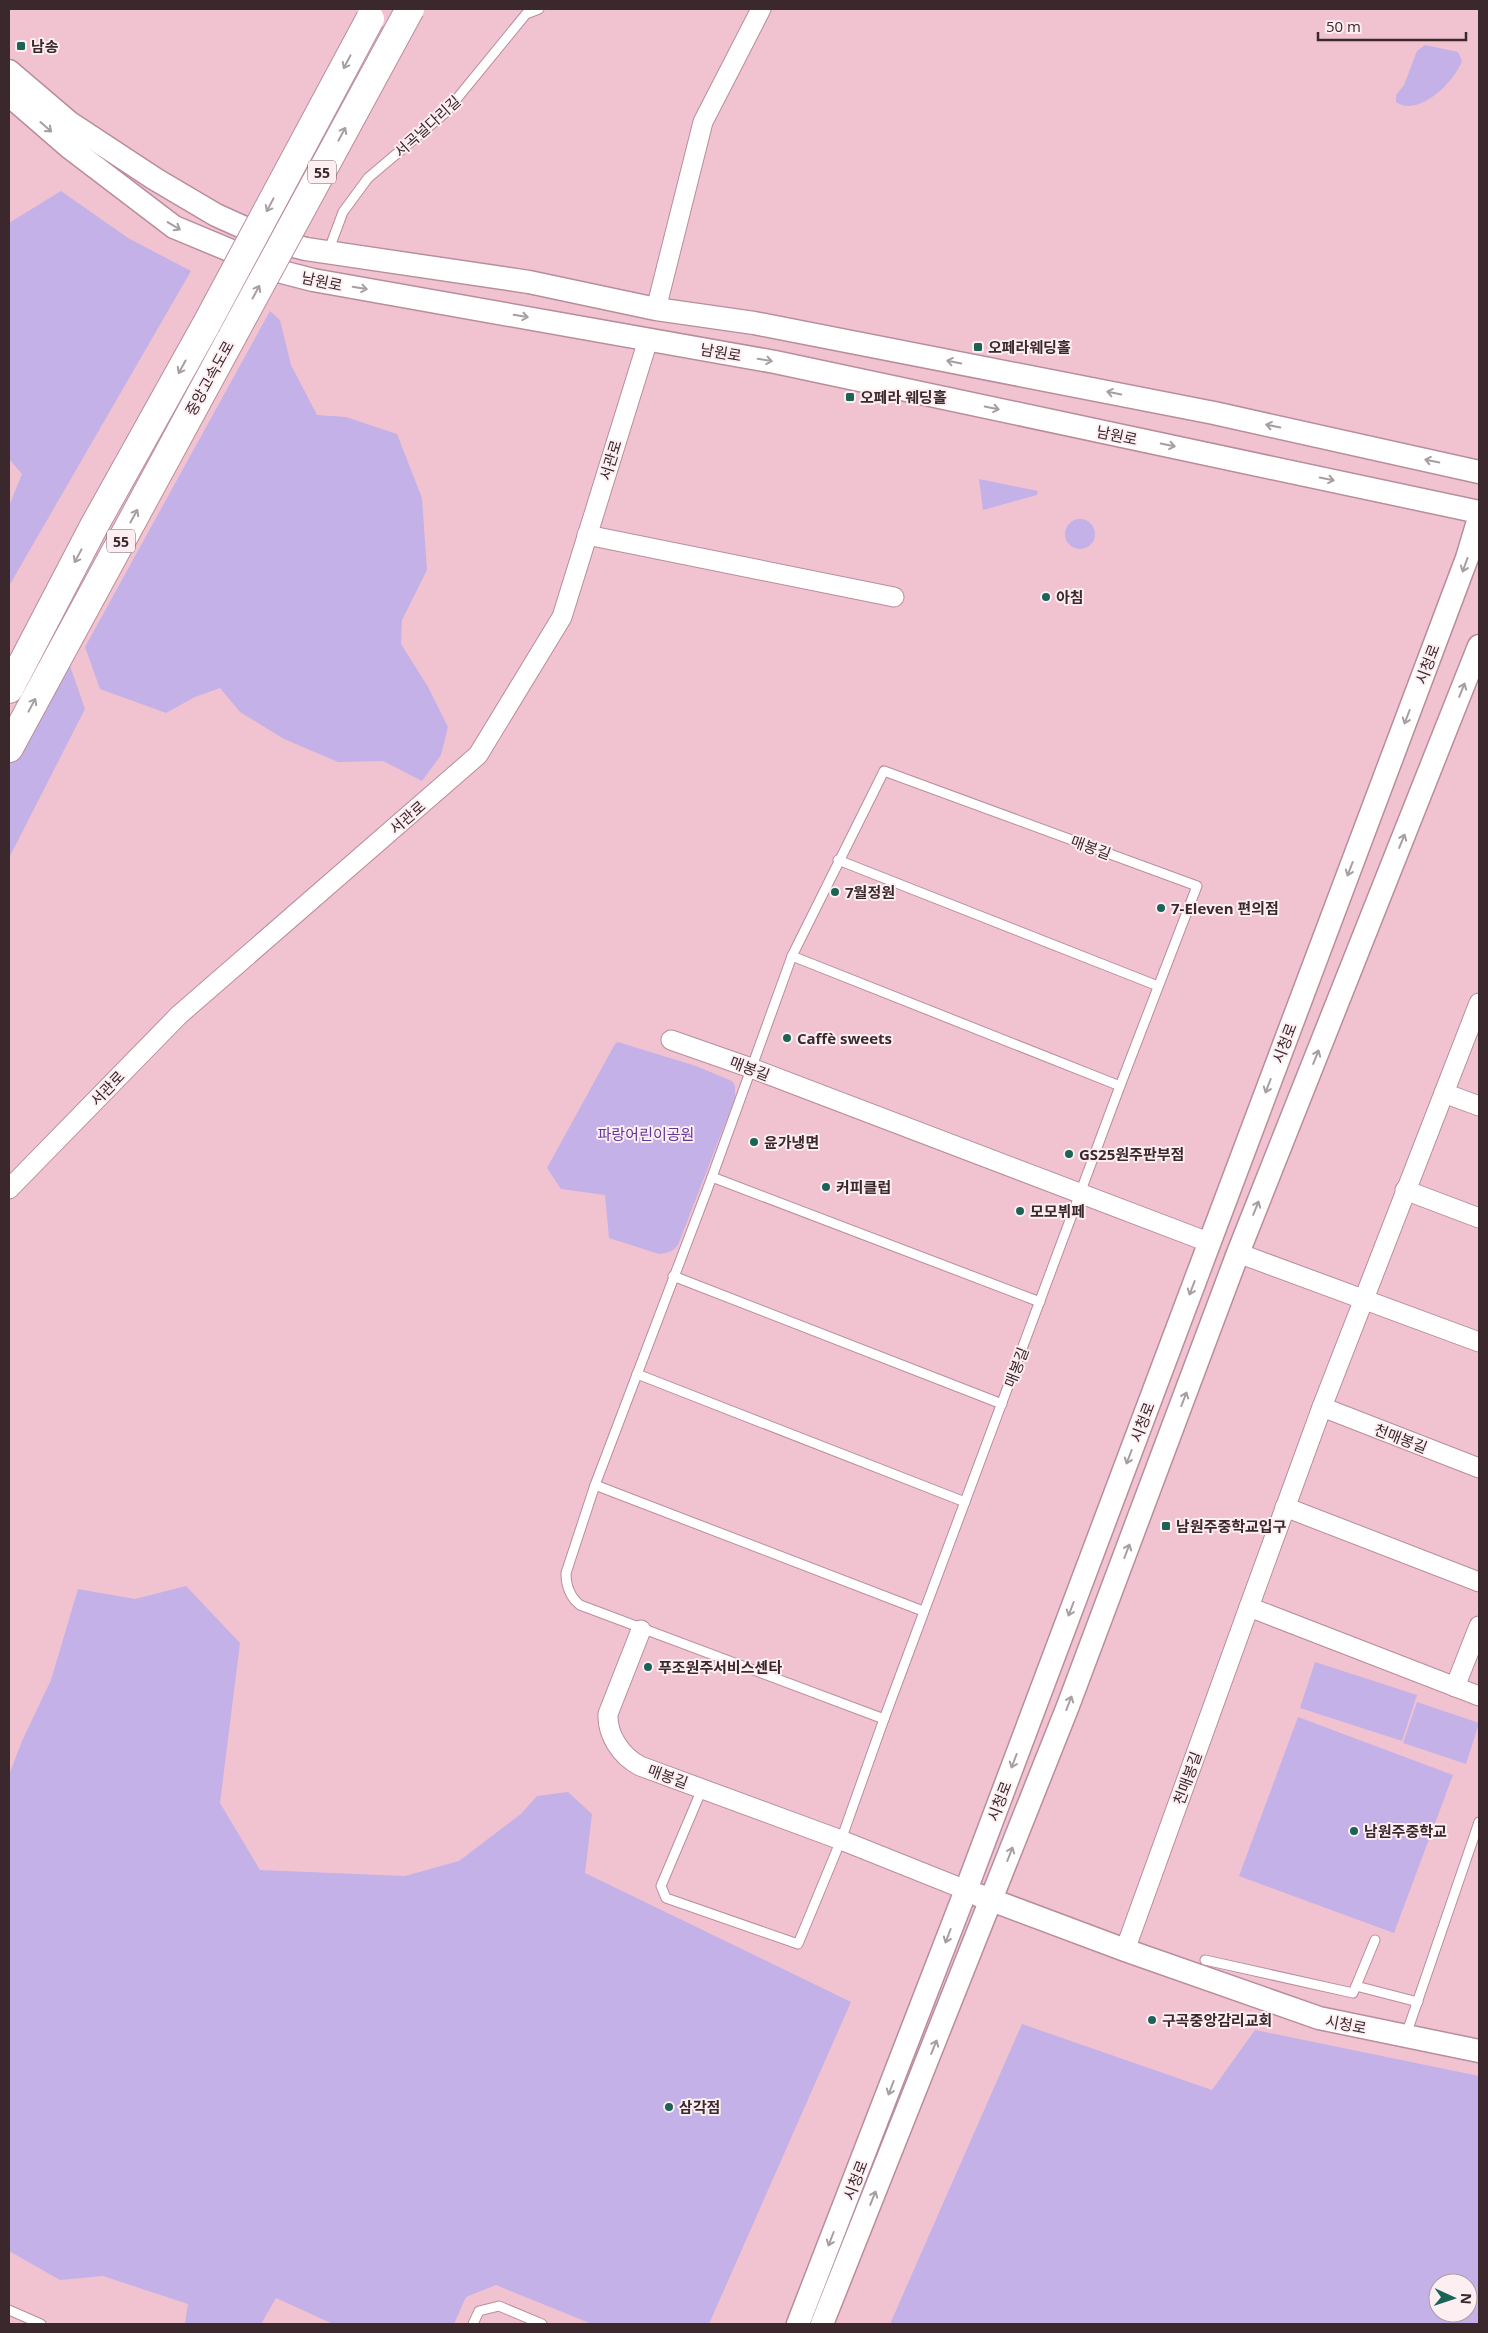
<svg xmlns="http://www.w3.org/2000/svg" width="1488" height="2333" viewBox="0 0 1488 2333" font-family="'Open Sans','Noto Sans KR',sans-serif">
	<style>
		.green { fill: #c3b1e8; fill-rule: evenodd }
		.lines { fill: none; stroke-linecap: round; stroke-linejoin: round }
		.service-casing { stroke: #b98d9a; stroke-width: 11 }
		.minor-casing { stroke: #b98d9a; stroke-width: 21 }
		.tertiary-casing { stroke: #b98d9a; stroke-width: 25 }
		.motorway-casing { stroke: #b98d9a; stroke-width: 30 }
		.service { stroke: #fff; stroke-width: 9 }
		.minor { stroke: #fff; stroke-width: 19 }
		.tertiary { stroke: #fff; stroke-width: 22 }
		.motorway { stroke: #fff; stroke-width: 28 }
		.motorway-bridge-casing { stroke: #b98d9a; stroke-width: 30; stroke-linecap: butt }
		.motorway-bridge { stroke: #fff; stroke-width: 28 }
		.oneway { stroke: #a69ea0 }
		.poi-dot { fill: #1b6357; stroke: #fdeef2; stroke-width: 2 }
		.labels { text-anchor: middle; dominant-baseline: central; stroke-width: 4; stroke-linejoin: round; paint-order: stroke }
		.shield { fill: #fdeef2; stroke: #746368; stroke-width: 1 }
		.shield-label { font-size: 14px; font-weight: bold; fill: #3a282d }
		.poi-label { font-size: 15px; font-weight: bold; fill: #3a282d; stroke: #fdeef2; text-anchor: start }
		.street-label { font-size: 15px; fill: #3a282d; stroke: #fdeef2 }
		.park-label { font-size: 15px; fill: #61379a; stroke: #fdeef2 }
	</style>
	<rect width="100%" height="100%" fill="#f1c3d0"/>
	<g class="green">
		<path d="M 1425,45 L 1458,52 L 1462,61 C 1455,81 1419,118 1396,102 L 1396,95 L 1404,85 L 1417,51 Z"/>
		<path d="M 61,191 L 128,238 L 191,271 L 9,586 L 9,506 L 22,474 L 9,459 L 9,223 Z"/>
		<path d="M 270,311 L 280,320 L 291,365 L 317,415 L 346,417 L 397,434 L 422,498 L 427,570 L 402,620 L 401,644 L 428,687 L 448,727 L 441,755 L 422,781 L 383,761 L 338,762 L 284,739 L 240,712 L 220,688 L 195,697 L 166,713 L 100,689 L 85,647 Z"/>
		<path d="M 979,479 L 1038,491 L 1037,495 L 983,510 Z"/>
		<circle cx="1080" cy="534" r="15"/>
		<path d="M 60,637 L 85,709 L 9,858 L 9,730 Z"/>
		<path d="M 618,1042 L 696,1066 L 732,1081 L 735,1086 L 735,1098 L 678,1245 C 672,1252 668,1253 659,1254 L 609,1238 L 605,1195 L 561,1189 L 547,1168 L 615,1044 Z"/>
		<path d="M 186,1586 L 240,1643 L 220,1803 L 260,1870 L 405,1876 L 459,1861 L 521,1814 L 537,1796 L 568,1792 L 592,1814 L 585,1873 L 851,2002 L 709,2324 L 592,2324 L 496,2285 L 466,2297 L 454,2324 L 333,2324 L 276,2298 L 261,2324 L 185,2324 L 188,2304 L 103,2276 L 60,2280 L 9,2251 L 9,1775 L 22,1741 L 51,1680 L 78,1589 L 135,1599 Z"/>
		<path d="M 1315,1662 L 1417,1695 L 1402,1741 L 1300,1708 Z"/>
		<path d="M 1417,1702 L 1479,1723 L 1466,1764 L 1403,1743 Z"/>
		<path d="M 1298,1717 L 1453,1775 L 1394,1933 L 1239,1876 Z"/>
		<path d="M 1022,2024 L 1212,2090 L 1255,2030 L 1479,2076 L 1479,2324 L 890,2324 ZM 1438,2283 L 1468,2283 L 1468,2313 L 1438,2313 Z"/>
	</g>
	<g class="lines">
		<g class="service-casing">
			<g id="service">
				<path d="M 328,252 L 343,212 L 368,178 L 446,112 L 526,14 L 539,9"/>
				<path d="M 884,771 L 1197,886 L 1120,1086 L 884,1719 L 580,1605 C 570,1597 566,1586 566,1573 L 595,1485 L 712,1177 L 792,956 Z"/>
				<path d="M 838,860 L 1158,986"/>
				<path d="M 792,956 L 1120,1086"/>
				<path d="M 712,1177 L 1040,1302"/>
				<path d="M 673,1276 L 1002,1404"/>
				<path d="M 637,1374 L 965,1502"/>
				<path d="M 595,1485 L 923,1611"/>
				<path d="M 702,1789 L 661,1886 L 666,1898 L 798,1944 L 841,1840 L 884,1719"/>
				<path d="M 1375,1940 L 1356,1986 L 1418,2002"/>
				<path d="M 1205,1960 L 1353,1993 L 1356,1986"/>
				<path d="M 1406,2035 L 1479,1822"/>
				<path d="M 9,2310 L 41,2324"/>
				<path d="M 473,2324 L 479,2311 L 499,2306 L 542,2324"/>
			</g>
		</g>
		<g class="minor-casing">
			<g id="minor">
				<path d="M 656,309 L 703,122 L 761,9"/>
				<path d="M 587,535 L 894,597"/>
				<path d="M 671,1040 L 751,1068 L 1208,1242"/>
				<path d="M 1444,1093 L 1479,1106"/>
				<path d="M 9,1189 L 179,1015 L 478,755 L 562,617 L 648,340"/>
				<path d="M 1405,1190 L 1479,1218"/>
				<path d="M 1238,1253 L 1479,1342"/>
				<path d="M 1322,1407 L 1479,1468"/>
				<path d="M 1285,1507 L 1479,1582"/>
				<path d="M 1249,1607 L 1322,1407 L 1479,1003"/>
				<path d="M 641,1630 L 608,1714 C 607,1735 621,1756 640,1766 L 841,1840 L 966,1890"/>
				<path d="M 1455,1687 L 1479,1626"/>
				<path d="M 1125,1950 L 1249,1607 L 1479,1696"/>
			</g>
		</g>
		<g class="tertiary-casing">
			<g id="tertiary">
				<path d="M 9,71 L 70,123 L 155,179 L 216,215 L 274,241 L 306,249 L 529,282 L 656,309 L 754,323 L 1214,413 L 1479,472"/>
				<path d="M 9,95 L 69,147 L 174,227 L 282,272 L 313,280 L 775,362 L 1479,512"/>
				<path d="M 978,1895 L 1125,1950 L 1319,2018 L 1479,2051"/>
				<path d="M 798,2324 L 966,1890 L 1467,558 L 1479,518"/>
				<path d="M 822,2324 L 1068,1706 L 1238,1253 L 1479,646"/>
			</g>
		</g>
		<g class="motorway-casing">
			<g id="motorway">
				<path d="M 9,689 L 94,526 L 206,325"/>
				<path d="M 9,748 L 233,335"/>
			</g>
		</g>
		<use href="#service" class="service"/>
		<use href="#minor" class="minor"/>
		<use href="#tertiary" class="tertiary"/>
		<use href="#motorway" class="motorway"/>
		<g class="motorway-bridge-casing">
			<g id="motorway-bridge">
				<path d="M 206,325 L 370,19"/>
				<path d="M 233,335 L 410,9"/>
			</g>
		</g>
		<use href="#motorway-bridge" class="motorway-bridge"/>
	</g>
	<defs><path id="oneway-shaft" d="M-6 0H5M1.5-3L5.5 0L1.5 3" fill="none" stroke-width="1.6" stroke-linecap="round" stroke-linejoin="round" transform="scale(1.25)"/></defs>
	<g class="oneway">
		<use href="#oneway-shaft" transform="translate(347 62) rotate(118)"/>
		<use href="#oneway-shaft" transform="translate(46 127) rotate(41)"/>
		<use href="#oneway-shaft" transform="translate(342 134) rotate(-62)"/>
		<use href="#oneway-shaft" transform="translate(270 205) rotate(118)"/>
		<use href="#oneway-shaft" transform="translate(174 226) rotate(31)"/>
		<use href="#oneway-shaft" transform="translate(360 288) rotate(10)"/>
		<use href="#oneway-shaft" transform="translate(256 292) rotate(-62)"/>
		<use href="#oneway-shaft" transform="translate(521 316) rotate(10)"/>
		<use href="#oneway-shaft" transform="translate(765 360) rotate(10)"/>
		<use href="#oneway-shaft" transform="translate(954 362) rotate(-169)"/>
		<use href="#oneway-shaft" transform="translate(182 367) rotate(119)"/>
		<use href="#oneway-shaft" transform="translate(1114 393) rotate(-169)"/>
		<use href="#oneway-shaft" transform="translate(992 408) rotate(12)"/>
		<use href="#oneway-shaft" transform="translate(1273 426) rotate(-168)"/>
		<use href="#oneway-shaft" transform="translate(1168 445) rotate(12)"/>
		<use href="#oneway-shaft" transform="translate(1432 461) rotate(-168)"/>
		<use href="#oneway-shaft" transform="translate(1327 479) rotate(12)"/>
		<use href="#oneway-shaft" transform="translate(134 516) rotate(-61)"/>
		<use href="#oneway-shaft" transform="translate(78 556) rotate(118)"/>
		<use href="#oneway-shaft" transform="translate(1465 565) rotate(110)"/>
		<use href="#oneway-shaft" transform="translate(1462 690) rotate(-68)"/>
		<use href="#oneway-shaft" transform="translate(32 705) rotate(-62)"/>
		<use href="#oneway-shaft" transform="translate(1407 717) rotate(111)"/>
		<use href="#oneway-shaft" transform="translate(1402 841) rotate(-68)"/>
		<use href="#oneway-shaft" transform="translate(1350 869) rotate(111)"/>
		<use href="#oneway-shaft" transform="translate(1316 1057) rotate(-68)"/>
		<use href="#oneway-shaft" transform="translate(1268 1086) rotate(111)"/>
		<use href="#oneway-shaft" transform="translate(1256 1208) rotate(-68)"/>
		<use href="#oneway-shaft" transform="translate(1192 1288) rotate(111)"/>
		<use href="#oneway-shaft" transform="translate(1184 1399) rotate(-69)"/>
		<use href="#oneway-shaft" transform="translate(1129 1457) rotate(111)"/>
		<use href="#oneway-shaft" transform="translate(1127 1551) rotate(-69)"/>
		<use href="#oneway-shaft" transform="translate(1071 1609) rotate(111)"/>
		<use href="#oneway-shaft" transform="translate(1069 1703) rotate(-69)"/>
		<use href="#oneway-shaft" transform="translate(1014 1761) rotate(111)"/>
		<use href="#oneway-shaft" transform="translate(1010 1854) rotate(-69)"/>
		<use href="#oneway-shaft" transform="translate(948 1936) rotate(111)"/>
		<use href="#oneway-shaft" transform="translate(934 2047) rotate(-68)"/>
		<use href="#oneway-shaft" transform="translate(891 2088) rotate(111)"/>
		<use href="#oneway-shaft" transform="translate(873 2198) rotate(-68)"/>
		<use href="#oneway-shaft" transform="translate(831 2239) rotate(111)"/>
	</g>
	<g class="poi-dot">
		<rect x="16" y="41" width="10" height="10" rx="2.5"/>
		<rect x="973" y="342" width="10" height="10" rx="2.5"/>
		<rect x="845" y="392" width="10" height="10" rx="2.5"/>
		<circle cx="1046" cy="597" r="5"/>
		<circle cx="835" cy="892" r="5"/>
		<circle cx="1161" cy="908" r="5"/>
		<circle cx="787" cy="1038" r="5"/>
		<circle cx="754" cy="1142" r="5"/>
		<circle cx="1069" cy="1154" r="5"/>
		<circle cx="826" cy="1187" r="5"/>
		<circle cx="1020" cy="1211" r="5"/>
		<rect x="1161" y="1521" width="10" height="10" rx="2.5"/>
		<circle cx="648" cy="1667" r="5"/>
		<circle cx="1354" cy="1831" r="5"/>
		<circle cx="1152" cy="2020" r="5"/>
		<circle cx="669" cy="2107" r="5"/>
	</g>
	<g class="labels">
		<g class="shield">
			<rect x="308" y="160.5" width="28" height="23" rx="4"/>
			<rect x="107" y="529.5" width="28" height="23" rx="4"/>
		</g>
		<g class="shield-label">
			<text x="322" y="172">55</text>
			<text x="121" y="541">55</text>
		</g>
		<g class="poi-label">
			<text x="31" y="46">남송</text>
			<text x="988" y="347">오페라웨딩홀</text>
			<text x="860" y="397">오페라 웨딩홀</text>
			<text x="1056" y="597">아침</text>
			<text x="845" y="892">7월정원</text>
			<text x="1171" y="908">7-Eleven 편의점</text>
			<text x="797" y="1038">Caffè sweets</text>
			<text x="764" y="1142">윤가냉면</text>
			<text x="1079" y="1154">GS25원주판부점</text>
			<text x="836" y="1187">커피클럽</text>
			<text x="1030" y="1211">모모뷔페</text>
			<text x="1176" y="1526">남원주중학교입구</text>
			<text x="658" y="1667">푸조원주서비스센타</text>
			<text x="1364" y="1831">남원주중학교</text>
			<text x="1162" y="2020">구곡중앙감리교회</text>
			<text x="679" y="2107">삼각점</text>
		</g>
		<g class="street-label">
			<text transform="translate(427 126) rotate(-42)">서곡널다리길</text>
			<text transform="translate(322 281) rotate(12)">남원로</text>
			<text transform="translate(721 352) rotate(10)">남원로</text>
			<text transform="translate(209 378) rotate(-61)">중앙고속도로</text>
			<text transform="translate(1117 435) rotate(12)">남원로</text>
			<text transform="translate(610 460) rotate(-73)">서관로</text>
			<text transform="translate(1427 664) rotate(-69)">시청로</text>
			<text transform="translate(407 817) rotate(-41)">서관로</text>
			<text transform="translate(1091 847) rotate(20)">매봉길</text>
			<text transform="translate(1284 1043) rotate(-69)">시청로</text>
			<text transform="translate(750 1068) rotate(21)">매봉길</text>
			<text transform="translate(107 1088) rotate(-46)">서관로</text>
			<text transform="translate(1016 1367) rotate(-69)">매봉길</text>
			<text transform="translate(1142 1422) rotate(-69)">시청로</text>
			<text transform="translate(1401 1438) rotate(21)">천매봉길</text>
			<text transform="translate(668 1776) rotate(20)">매봉길</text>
			<text transform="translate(1187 1778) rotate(-70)">천매봉길</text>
			<text transform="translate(999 1801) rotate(-69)">시청로</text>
			<text transform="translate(1346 2024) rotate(11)">시청로</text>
			<text transform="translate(855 2180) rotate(-69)">시청로</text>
		</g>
		<g class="park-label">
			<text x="646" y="1134">파랑어린이공원</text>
		</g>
	</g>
	<rect width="1488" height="2333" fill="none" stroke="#3a282d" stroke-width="20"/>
	<g transform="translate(1453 2298) rotate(93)"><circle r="24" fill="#fdeef2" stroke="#af9fa3"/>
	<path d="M0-4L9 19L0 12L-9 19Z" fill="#1b6357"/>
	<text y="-8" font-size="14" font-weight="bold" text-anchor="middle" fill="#3a282d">N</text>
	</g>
	<path d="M1318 32v8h148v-8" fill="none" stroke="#3a282d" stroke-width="2.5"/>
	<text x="1326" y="32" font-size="15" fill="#3a282d" stroke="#fdeef2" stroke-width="4" paint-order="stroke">50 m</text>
</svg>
